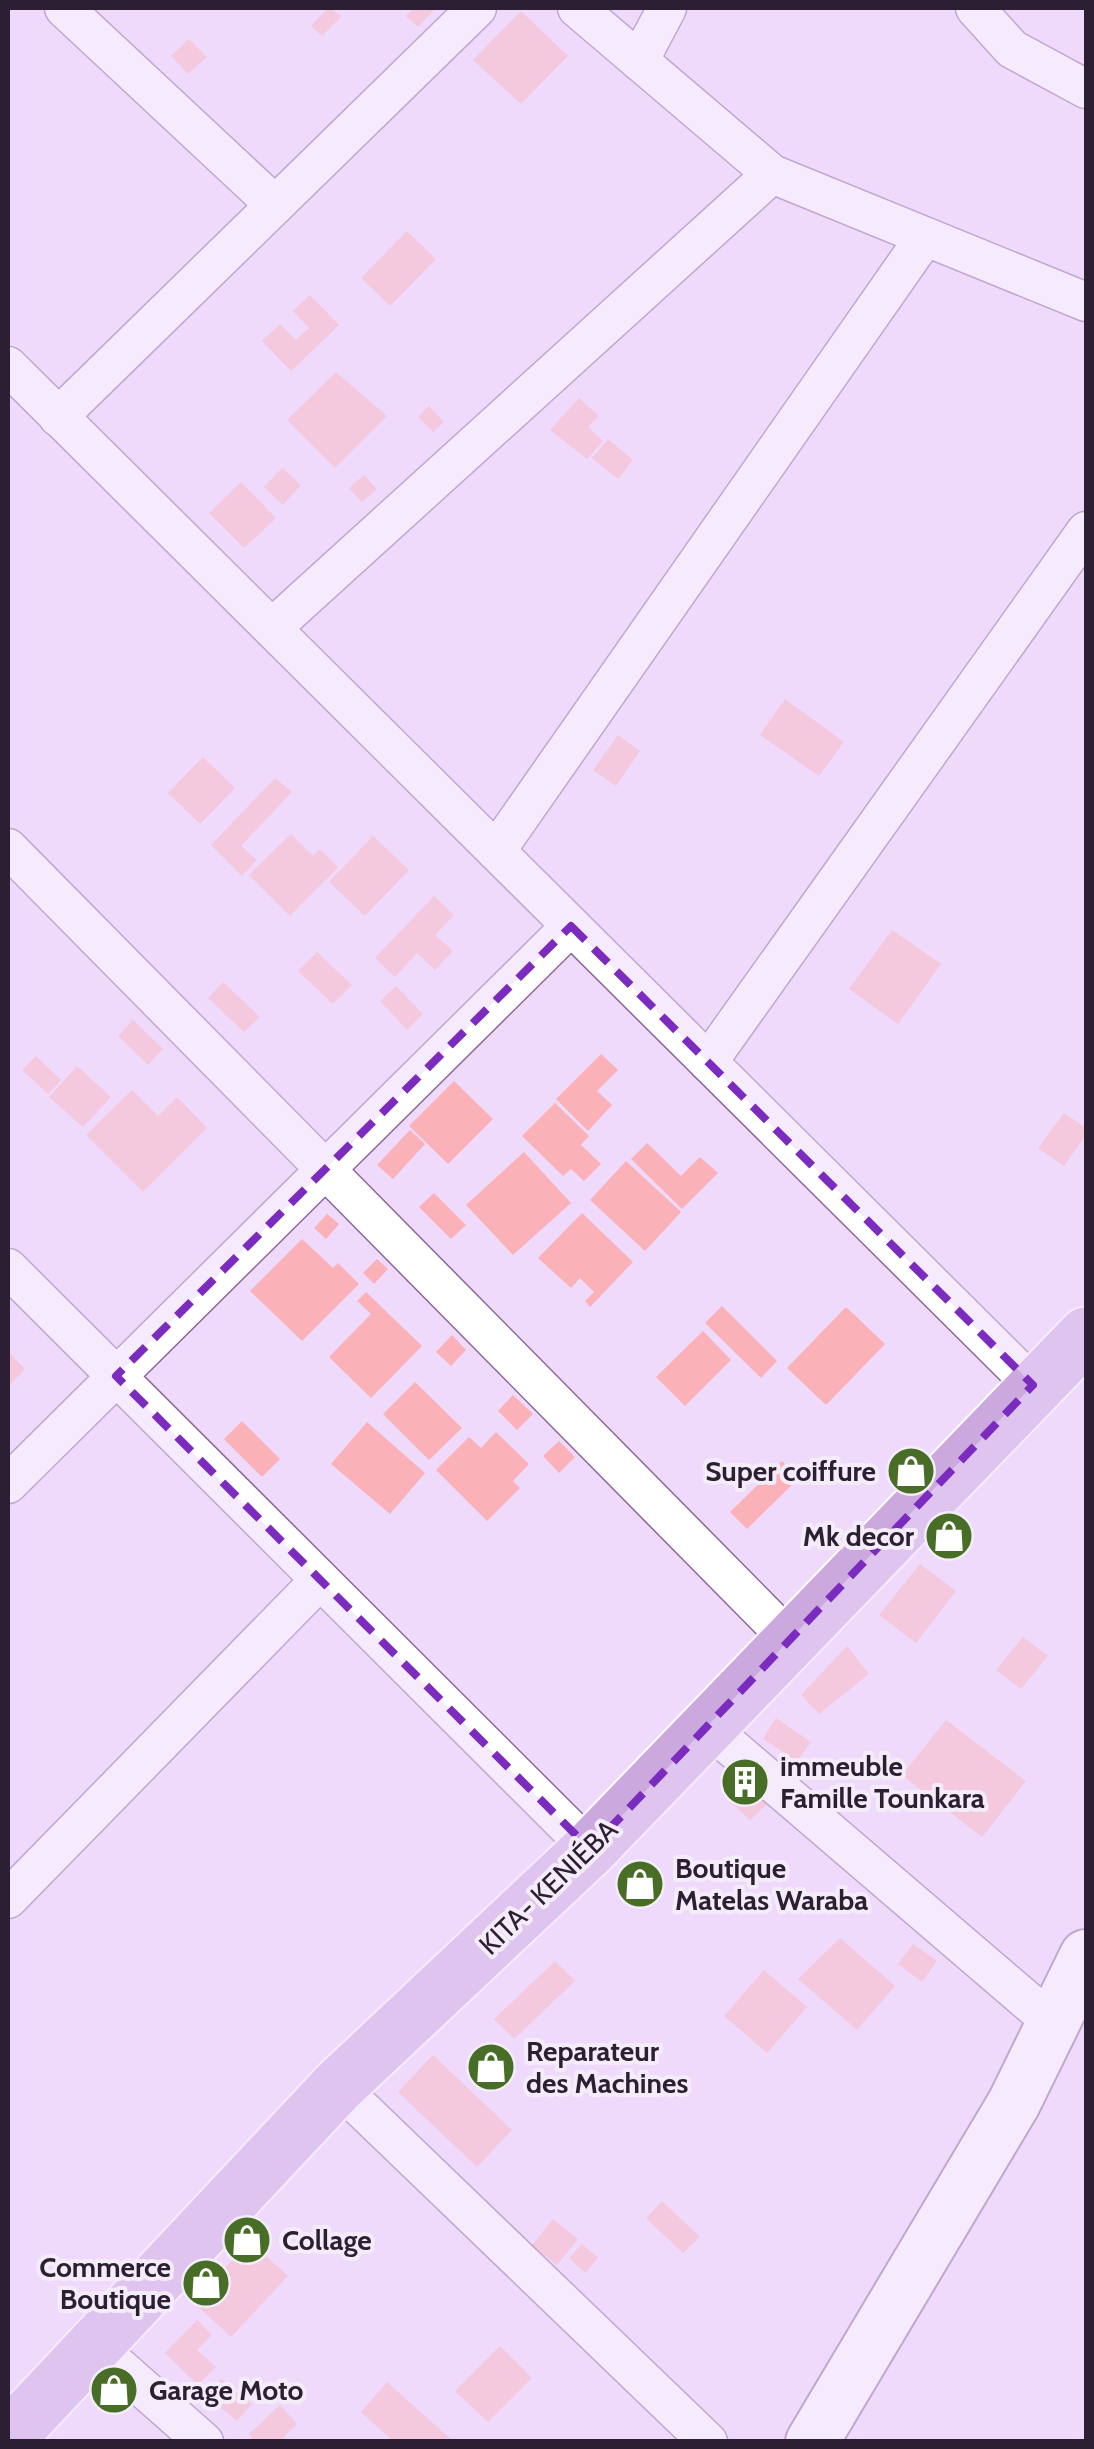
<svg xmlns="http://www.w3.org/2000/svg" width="1094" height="2449" viewBox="0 0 1094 2449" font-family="Cabin,sans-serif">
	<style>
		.building { fill: #fbb1b8 }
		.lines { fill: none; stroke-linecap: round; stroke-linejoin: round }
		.street-casing { stroke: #89689c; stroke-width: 41 }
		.secondary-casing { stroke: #89689c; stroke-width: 56 }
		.primary-casing { stroke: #fff; stroke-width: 59 }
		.street { stroke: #fff; stroke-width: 38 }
		.secondary { stroke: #fff; stroke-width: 52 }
		.primary { stroke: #cba9de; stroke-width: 55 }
		.marked { fill: none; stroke: #7b2cbf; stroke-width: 8; stroke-dasharray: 20 12; stroke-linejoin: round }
		.labels { text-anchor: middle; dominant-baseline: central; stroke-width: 8; stroke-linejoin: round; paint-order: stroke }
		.poi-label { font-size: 28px; font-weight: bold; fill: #2c1e33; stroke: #f4edf9; text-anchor: start }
		.street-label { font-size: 28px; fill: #2c1e33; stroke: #f4edf9 }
	</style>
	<rect width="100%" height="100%" fill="#efdafc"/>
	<g class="building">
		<path d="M 328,8 L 342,16 L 322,36 L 311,26 Z"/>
		<path d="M 414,8 L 436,8 L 418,27 L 406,16 Z"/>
		<path d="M 521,11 L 568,56 L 521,104 L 473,60 Z"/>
		<path d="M 189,39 L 207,57 L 188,74 L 171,56 Z"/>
		<path d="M 407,231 L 436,259 L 390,306 L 361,278 Z"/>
		<path d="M 310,295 L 339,325 L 291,371 L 262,341 L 280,324 L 296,340 L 309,328 L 293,311 Z"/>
		<path d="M 336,372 L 387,416 L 335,468 L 287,420 Z"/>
		<path d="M 579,398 L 599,416 L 588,427 L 603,441 L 587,459 L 550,430 Z"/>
		<path d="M 429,406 L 444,422 L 433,432 L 418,417 Z"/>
		<path d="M 608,439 L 633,460 L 618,479 L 592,458 Z"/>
		<path d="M 282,468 L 301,485 L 283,505 L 264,487 Z"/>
		<path d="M 364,475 L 377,489 L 362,502 L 349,488 Z"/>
		<path d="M 241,482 L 276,518 L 244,548 L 209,513 Z"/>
		<path d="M 785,699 L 844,742 L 819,776 L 760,735 Z"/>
		<path d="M 618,735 L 640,751 L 616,786 L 593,770 Z"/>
		<path d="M 203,757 L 235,788 L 200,824 L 168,793 Z"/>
		<path d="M 275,778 L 292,792 L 241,846 L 257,860 L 242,876 L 211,845 Z"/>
		<path d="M 291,834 L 313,856 L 320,849 L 338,867 L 290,916 L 249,875 Z"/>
		<path d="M 373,836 L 409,870 L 365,916 L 329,882 Z"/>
		<path d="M 434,896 L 454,915 L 435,935 L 453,951 L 435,970 L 417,953 L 395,977 L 375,958 Z"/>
		<path d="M 892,930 L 941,964 L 898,1024 L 849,989 Z"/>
		<path d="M 317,952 L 352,985 L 333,1004 L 298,971 Z"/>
		<path d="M 223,982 L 260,1017 L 244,1032 L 208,998 Z"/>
		<path d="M 396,986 L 423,1014 L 407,1030 L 380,1001 Z"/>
		<path d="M 133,1020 L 163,1049 L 148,1065 L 118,1036 Z"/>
		<path d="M 601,1054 L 618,1070 L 597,1091 L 612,1105 L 588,1131 L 556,1099 Z"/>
		<path d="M 36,1056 L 61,1080 L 48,1094 L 22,1070 Z"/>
		<path d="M 77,1066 L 111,1097 L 83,1127 L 49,1097 Z"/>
		<path d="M 454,1081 L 493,1119 L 448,1164 L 409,1126 Z"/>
		<path d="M 132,1090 L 158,1116 L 177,1097 L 207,1128 L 143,1192 L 86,1135 Z"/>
		<path d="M 555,1103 L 589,1136 L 581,1145 L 601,1164 L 584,1181 L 571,1169 L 563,1176 L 522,1136 Z"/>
		<path d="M 1064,1113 L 1086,1128 L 1086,1135 L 1064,1166 L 1038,1148 Z"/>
		<path d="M 410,1130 L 425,1144 L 393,1179 L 377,1165 Z"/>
		<path d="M 647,1143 L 681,1176 L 700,1157 L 718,1173 L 682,1209 L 631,1159 Z"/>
		<path d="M 524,1152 L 571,1203 L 513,1255 L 466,1205 Z"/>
		<path d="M 626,1161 L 681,1212 L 645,1251 L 590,1200 Z"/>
		<path d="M 434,1193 L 466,1225 L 451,1239 L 419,1207 Z"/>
		<path d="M 582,1213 L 633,1262 L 590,1307 L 585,1301 L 594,1292 L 580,1278 L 571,1288 L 538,1258 Z"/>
		<path d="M 327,1214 L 339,1224 L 326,1239 L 314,1228 Z"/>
		<path d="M 302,1239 L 333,1268 L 338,1263 L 359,1284 L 302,1341 L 250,1291 Z"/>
		<path d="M 377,1259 L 388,1269 L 374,1284 L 363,1273 Z"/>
		<path d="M 366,1292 L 422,1346 L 371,1398 L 329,1357 L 371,1314 L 357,1301 Z"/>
		<path d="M 722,1306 L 777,1361 L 761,1378 L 705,1323 Z"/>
		<path d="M 846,1307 L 885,1344 L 826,1405 L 787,1368 Z"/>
		<path d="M 703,1331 L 731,1360 L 685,1406 L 656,1377 Z"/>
		<path d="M 452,1335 L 466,1350 L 451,1366 L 436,1352 Z"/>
		<path d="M 8,1351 L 25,1369 L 8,1387 Z"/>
		<path d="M 415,1382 L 462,1428 L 429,1460 L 383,1414 Z"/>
		<path d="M 513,1395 L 533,1414 L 517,1430 L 498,1411 Z"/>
		<path d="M 242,1421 L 280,1459 L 262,1477 L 224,1439 Z"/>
		<path d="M 367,1422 L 425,1473 L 390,1514 L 331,1464 Z"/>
		<path d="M 496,1432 L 529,1464 L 513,1481 L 520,1488 L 487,1521 L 436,1470 L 469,1437 L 481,1448 Z"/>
		<path d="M 559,1441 L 575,1457 L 559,1473 L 543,1456 Z"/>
		<path d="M 782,1461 L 799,1478 L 747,1529 L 730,1512 Z"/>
		<path d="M 920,1564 L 956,1591 L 916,1643 L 879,1615 Z"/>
		<path d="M 1023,1637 L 1048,1656 L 1021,1689 L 996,1670 Z"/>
		<path d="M 847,1646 L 869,1674 L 819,1714 L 801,1695 Z"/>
		<path d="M 776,1718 L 811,1742 L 797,1761 L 763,1739 Z"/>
		<path d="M 946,1720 L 1026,1781 L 982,1837 L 902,1775 Z"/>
		<path d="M 741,1769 L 776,1796 L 750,1820 L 723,1795 Z"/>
		<path d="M 840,1938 L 895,1986 L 857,2030 L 798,1979 Z"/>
		<path d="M 913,1944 L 937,1961 L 922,1982 L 898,1964 Z"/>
		<path d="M 555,1961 L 575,1981 L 514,2039 L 494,2019 Z"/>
		<path d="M 764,1970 L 807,2007 L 767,2053 L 724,2016 Z"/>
		<path d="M 433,2055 L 512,2130 L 477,2167 L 398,2092 Z"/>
		<path d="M 662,2201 L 700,2237 L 683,2253 L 646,2218 Z"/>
		<path d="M 553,2219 L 578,2239 L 557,2265 L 532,2245 Z"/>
		<path d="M 250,2241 L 288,2276 L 231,2337 L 193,2302 Z"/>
		<path d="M 582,2244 L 598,2258 L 585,2273 L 569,2258 Z"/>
		<path d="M 197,2320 L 212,2335 L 197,2350 L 216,2367 L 198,2385 L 165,2353 Z"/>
		<path d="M 500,2346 L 532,2378 L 488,2422 L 455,2391 Z"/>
		<path d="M 221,2379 L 252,2404 L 237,2421 L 207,2396 Z"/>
		<path d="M 387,2382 L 454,2442 L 394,2442 L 361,2412 Z"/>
		<path d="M 280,2405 L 297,2424 L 279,2442 L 255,2442 L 249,2434 Z"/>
	</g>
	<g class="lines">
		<g class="street-casing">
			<g id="street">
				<path d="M 64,8 L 275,205"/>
				<path d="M 577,8 L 772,174 L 1086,302"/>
				<path d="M 975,8 L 1012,49 L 1086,89"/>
				<path d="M 639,61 L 667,8"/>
				<path d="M 8,366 L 1033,1385"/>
				<path d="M 58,417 L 477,8"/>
				<path d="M 272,628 L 772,174"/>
				<path d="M 8,848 L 792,1642"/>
				<path d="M 496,851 L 925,237"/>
				<path d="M 708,1062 L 1086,531"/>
				<path d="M 8,1268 L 590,1849"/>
				<path d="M 8,1484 L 571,926"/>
				<path d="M 709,1728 L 1053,2023"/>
				<path d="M 8,1899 L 320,1580"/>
				<path d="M 338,2086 L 708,2442"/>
				<path d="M 92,2343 L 204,2442"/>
			</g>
		</g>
		<g class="secondary-casing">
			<path id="secondary" d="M 812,2442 L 1014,2103 L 1086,1956"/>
		</g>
		<g class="primary-casing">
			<path id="primary" d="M 8,2438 L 338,2086 L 590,1849 L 1086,1335"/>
		</g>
		<use href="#street" class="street"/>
		<use href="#secondary" class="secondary"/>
		<use href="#primary" class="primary"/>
	</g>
	<path d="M0 0H1094V2449H0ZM 571,926 L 1033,1385 L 590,1849 L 116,1376 Z" fill="#efdafc" fill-opacity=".55" fill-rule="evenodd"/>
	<path class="marked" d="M 571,926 L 1033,1385 L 590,1849 L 116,1376 Z"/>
	<defs>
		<g id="shop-disc" transform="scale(2.5)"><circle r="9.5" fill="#486d27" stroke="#f4edf9"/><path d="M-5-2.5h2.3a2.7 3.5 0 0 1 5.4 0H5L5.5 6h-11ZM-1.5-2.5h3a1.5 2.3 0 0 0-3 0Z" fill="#fff"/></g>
		<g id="building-disc" transform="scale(2.5)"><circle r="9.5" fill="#486d27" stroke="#f4edf9"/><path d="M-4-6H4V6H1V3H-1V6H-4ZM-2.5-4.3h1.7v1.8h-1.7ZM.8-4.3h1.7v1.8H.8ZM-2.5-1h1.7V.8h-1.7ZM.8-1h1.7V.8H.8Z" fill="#fff"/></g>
	</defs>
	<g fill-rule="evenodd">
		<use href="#shop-disc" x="911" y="1471"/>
		<use href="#shop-disc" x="949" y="1536"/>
		<use href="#building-disc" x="745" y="1782"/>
		<use href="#shop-disc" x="640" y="1884"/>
		<use href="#shop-disc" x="491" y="2067"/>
		<use href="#shop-disc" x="247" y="2240"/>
		<use href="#shop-disc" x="206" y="2283"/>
		<use href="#shop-disc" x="114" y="2390"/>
	</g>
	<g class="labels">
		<g class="poi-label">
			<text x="876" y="1471" text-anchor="end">Super coiffure</text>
			<text x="914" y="1536" text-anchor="end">Mk decor</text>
			<text x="780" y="1766">immeuble<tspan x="780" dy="32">Famille Tounkara</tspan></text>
			<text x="675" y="1868">Boutique<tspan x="675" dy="32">Matelas Waraba</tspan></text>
			<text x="526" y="2051">Reparateur<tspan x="526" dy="32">des Machines</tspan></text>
			<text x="282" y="2240">Collage</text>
			<text x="171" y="2267" text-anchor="end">Commerce<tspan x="171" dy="32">Boutique</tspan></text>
			<text x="149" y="2390">Garage Moto</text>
		</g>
		<g class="street-label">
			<text transform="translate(548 1887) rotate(-44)">KITA- KENIÉBA</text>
		</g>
	</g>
	<rect width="1094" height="2449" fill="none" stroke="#2c1e33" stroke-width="20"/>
</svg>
